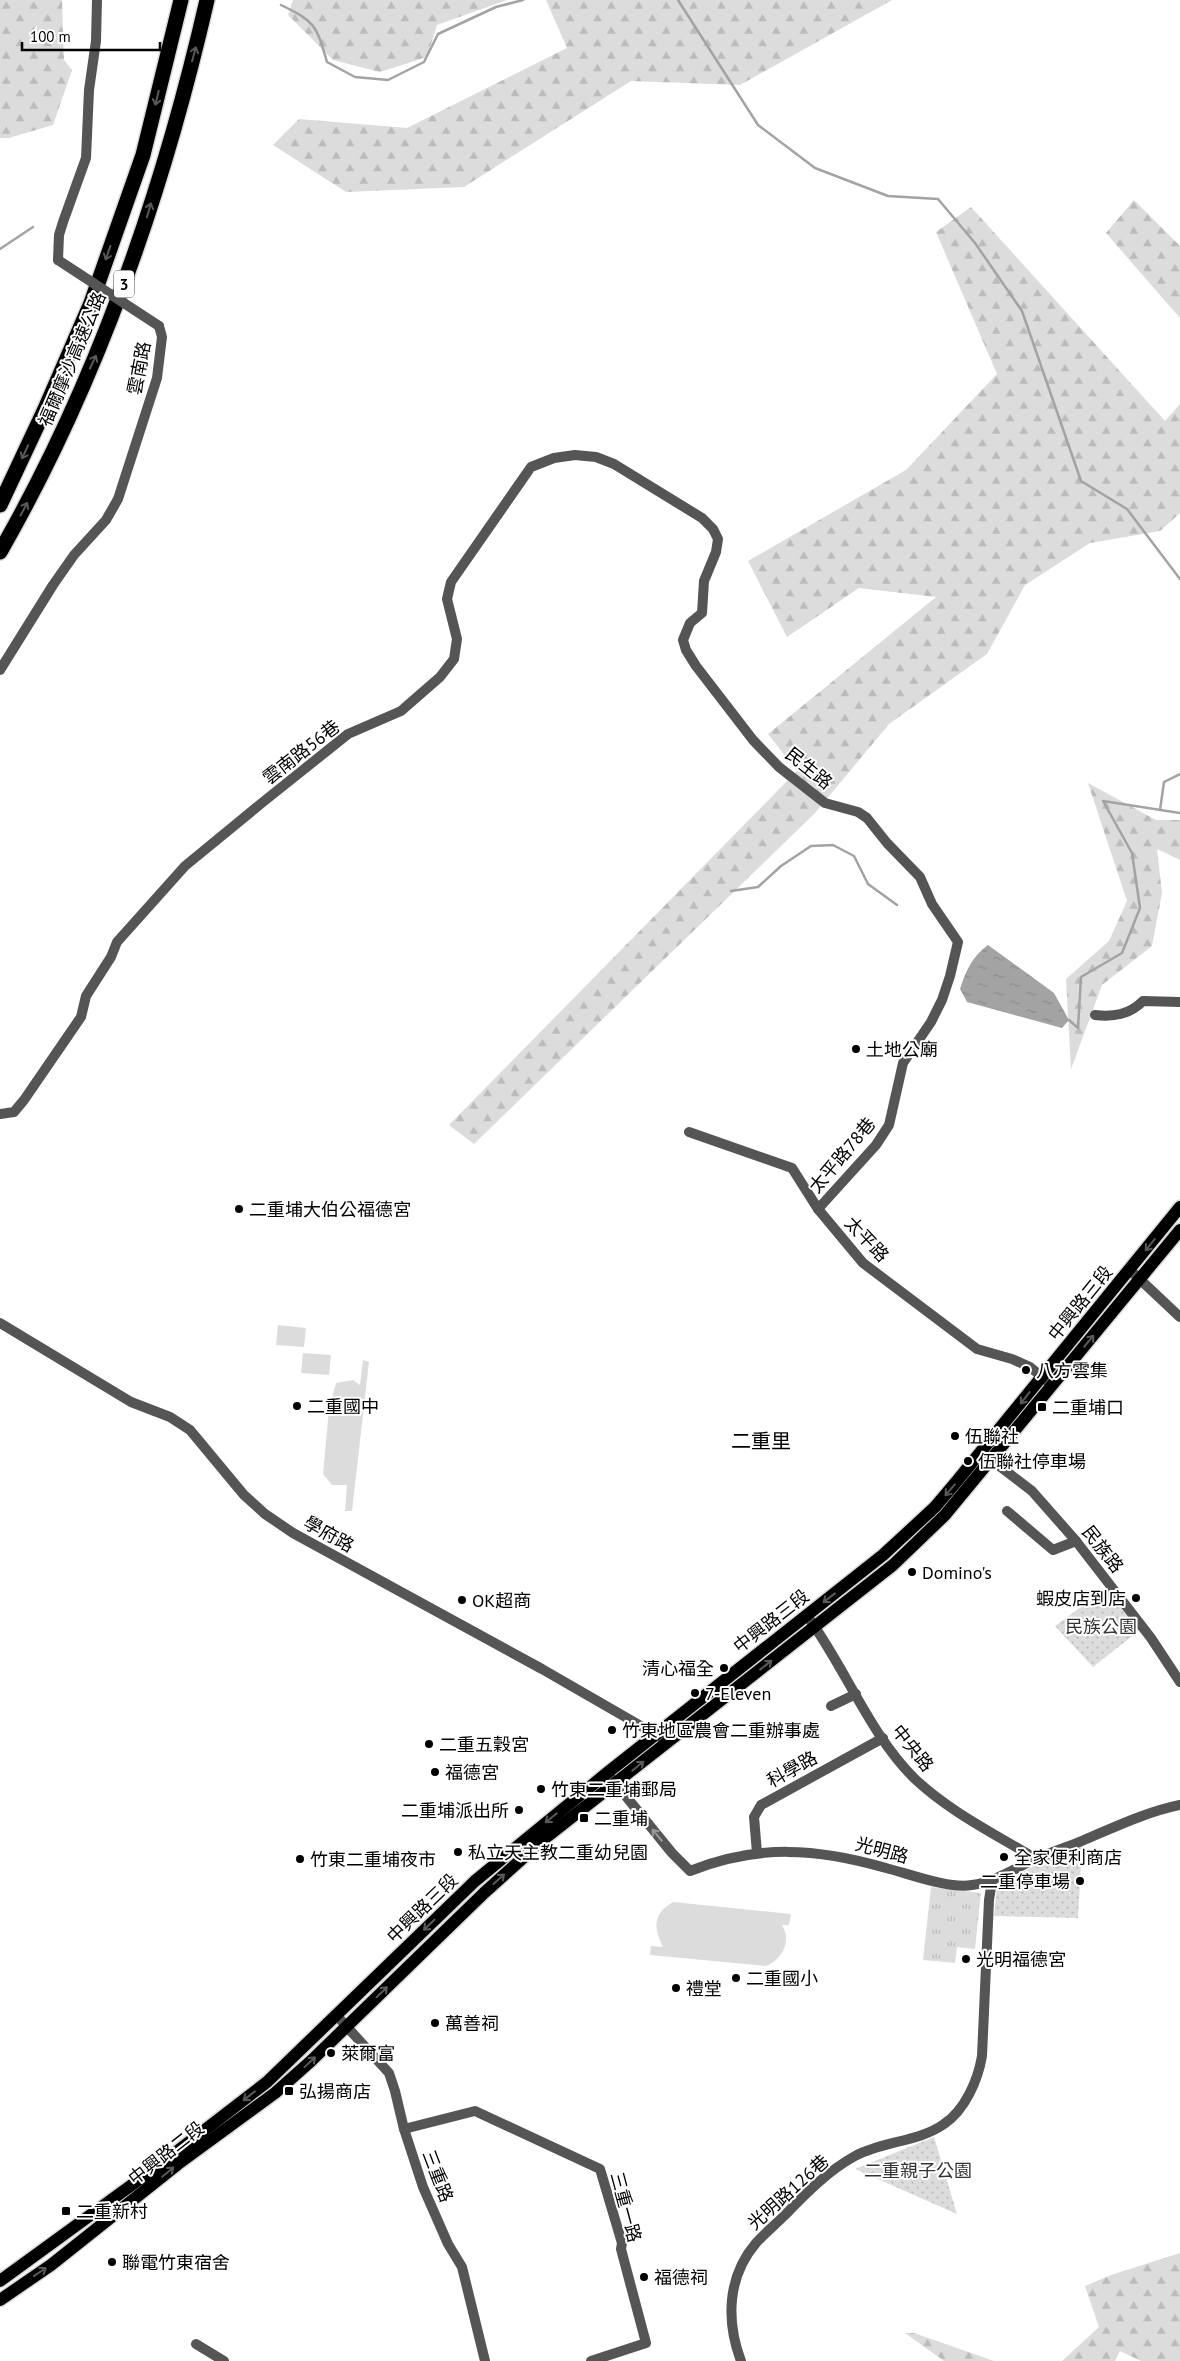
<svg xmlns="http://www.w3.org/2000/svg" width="1180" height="2361" viewBox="0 0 1180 2361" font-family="'PT Sans','Noto Sans TC',sans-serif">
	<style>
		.grass { fill: url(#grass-tufts) }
		.forest { fill: url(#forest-firs) }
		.park { fill: url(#park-dots) }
		.pitch { fill: #dcdcdc }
		.water { fill: url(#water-ripples) }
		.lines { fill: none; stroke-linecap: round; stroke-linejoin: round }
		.stream { stroke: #a3a3a3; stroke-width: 2.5 }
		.major-casing { stroke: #dbdbdb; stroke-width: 15 }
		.highway-casing { stroke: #dbdbdb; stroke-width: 18 }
		.minor { stroke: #555; stroke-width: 10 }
		.major { stroke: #000; stroke-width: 12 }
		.highway { stroke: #000; stroke-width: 15 }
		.minor-bridge { stroke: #555; stroke-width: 10 }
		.oneway { stroke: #595959 }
		.oneway2 { stroke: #999 }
		.poi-dot { fill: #000; stroke: #fff; stroke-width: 2 }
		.labels { text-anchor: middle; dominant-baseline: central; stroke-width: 4; stroke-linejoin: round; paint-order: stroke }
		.shield { fill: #fff; stroke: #4c4c4c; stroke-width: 1 }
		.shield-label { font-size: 16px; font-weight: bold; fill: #000 }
		.street-label { font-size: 18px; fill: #000; stroke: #fff }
		.poi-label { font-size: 18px; fill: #000; stroke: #fff; text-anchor: start }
		.park-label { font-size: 18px; fill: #333; stroke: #fff }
		.quarter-label { font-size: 20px; fill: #000; stroke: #fff }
	</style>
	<defs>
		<pattern id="grass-tufts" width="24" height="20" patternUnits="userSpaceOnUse" patternTransform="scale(1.25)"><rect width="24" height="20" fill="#dcdcdc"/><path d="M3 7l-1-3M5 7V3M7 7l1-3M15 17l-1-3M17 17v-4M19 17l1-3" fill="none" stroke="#bbb"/></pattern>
		<pattern id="forest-firs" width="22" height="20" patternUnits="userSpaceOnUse" patternTransform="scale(1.25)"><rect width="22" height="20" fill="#dcdcdc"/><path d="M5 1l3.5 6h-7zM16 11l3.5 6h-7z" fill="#bbb"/></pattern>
		<pattern id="park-dots" width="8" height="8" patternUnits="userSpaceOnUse" patternTransform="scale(1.25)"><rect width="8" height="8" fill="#dcdcdc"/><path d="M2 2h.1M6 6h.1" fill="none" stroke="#bbb" stroke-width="1.8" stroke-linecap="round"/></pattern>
		<pattern id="water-ripples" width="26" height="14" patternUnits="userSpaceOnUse" patternTransform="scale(1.25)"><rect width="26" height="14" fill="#a3a3a3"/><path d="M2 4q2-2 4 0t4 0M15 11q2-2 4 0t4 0" fill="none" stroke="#8b8b8b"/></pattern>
	</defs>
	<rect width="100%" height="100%" fill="#fff"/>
	<path class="grass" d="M 931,1887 L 981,1893 L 975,1949 L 957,1947 L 955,1963 L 923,1960 Z"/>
	<g class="forest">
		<path d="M 0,0 L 62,0 L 64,60 L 72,70 L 53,125 L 9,138 L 0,138 Z"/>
		<path d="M 293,0 L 507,0 L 437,25 L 427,57 L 380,72 L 333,60 L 288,15 Z"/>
		<path d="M 546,0 L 892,0 L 740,85 L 631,81 L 464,187 L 346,192 L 273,145 L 299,119 L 407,128 L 567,48 Z"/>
		<path d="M 1134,200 L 1180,246 L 1180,318 L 1106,233 Z"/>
		<path d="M 971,207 L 1165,421 L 1180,404 L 1180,513 L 1160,531 L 1090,543 L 1025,585 L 987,654 L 889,724 L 815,813 L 474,1144 L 449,1125 L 797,771 L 768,734 L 936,597 L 859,588 L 787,637 L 748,561 L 906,470 L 997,374 L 936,232 Z"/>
		<path d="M 1088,783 L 1156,820 L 1180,820 L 1180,860 L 1157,849 L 1162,893 L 1152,946 L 1102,985 L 1071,1069 L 1066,979 L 1109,941 L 1127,901 Z"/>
		<path d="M 1180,2253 L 1180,2361 L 1141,2361 L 1120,2351 L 1115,2361 L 1062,2361 L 1099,2327 L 1085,2286 L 1111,2275 Z"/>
		<path d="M 905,2333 L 914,2333 L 994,2361 L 944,2361 Z"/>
	</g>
	<g class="park">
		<path d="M 1112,1584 L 1145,1626 L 1093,1667 L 1055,1626 Z"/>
		<path d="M 1082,1845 L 1078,1918 L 994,1916 L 997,1886 L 1041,1862 Z"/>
		<path d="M 934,2137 L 957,2214 L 855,2169 Z"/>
	</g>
	<g class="pitch">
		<path d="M 278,1325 L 306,1328 L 304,1347 L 276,1345 Z"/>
		<path d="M 303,1353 L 331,1355 L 329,1375 L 301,1373 Z"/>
		<path d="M 363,1360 L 369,1362 L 352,1511 L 345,1511 L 347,1485 L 332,1485 L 323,1474 L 329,1409 L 336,1383 L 353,1380 L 360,1385 Z"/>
		<path d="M 673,1902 L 791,1914 L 789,1925 L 782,1925 C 792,1942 782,1959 766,1966 L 650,1955 L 651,1946 L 663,1947 C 653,1927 653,1914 673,1902 Z"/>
	</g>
	<path class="water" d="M 988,945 L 1054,993 L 1069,1020 L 1062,1028 L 967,1002 L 960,989 C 966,970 972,957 988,945 Z"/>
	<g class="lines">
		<g class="stream">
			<path d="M 678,0 L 758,125 L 815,168 L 888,196 L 938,199 L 975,243 L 1022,311 L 1081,481 L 1127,509 L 1180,579"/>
			<path d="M 281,5 C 316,22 316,25 327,62 L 355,77 L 388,80 L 424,62 L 438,34 L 496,7 L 523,0"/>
			<path d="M 0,249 L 33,227"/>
			<path d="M 1160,810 L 1164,782 L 1180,774"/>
			<path d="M 731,891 L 758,887 L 781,866 L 811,846 L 833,845 L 854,856 L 868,884 L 897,905"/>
			<path d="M 1069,1020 L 1078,1028 L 1081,977 L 1122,953 L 1140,908 L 1132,853 L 1103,801 L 1180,813"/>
		</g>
		<g class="major-casing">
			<g id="major">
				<path d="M 0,2281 L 162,2163 L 267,2082 L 475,1881 L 607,1773 L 883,1555 L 935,1507 L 957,1481 L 1180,1207"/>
				<path d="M 0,2300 L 51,2265 L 178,2164 L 275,2093 L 311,2061 L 484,1893 L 544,1839 L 893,1565 L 945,1515 L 1180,1230"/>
			</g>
		</g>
		<g class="highway-casing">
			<g id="highway">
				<path d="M 0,505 L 45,409 L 91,303 L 143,155 L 181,0"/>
				<path d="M 0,552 C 98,381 163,192 207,0"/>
			</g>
		</g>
		<g class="minor">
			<path d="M 58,260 L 59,235 L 63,222 L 86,158 L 89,90 L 96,41 L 97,0"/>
			<path d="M 0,670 L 53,585 L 74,555 L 106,520 L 118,499 L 157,378 L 162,337 L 159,326"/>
			<path d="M 1095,1015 C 1113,1017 1129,1015 1143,1001 L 1180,1002"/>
			<path d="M 0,1114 L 14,1112 L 24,1100 L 81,1017 L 86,996 L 111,957 L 117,942 L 185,866 L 263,802 L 348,734 L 401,711 L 440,677 L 454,659 L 457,639 L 447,599 L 451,582 L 531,467 L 554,458 L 575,455 L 596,457 L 614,464 L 702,518 L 713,529 L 718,539 L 716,552 L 704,581 L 702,613 L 690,623 L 683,640 L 686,650 L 696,666 L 753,740 L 779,767 L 825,803 L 858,812 L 867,818 L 887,843 L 920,877 L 932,904 L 958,942 L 950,976 L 942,1000 L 931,1022 L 903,1063 L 889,1125 L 876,1145 L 818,1209"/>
			<path d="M 689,1132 L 792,1168 L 818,1209 L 863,1263 L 977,1349 L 1012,1359 L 1030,1367 L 1047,1381"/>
			<path d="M 1130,1270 L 1180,1317"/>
			<path d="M 0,1323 L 131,1402 L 170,1417 L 190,1430 L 244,1495 L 265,1514 L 293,1533 L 542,1669 L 660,1737"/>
			<path d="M 985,1455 L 1032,1491 L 1076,1541 L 1151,1638 L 1180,1682"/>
			<path d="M 1007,1511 L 1053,1550 L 1076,1541"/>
			<path d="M 810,1620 C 846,1670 871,1736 915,1779 C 950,1812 995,1834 1036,1859"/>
			<path d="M 831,1706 L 856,1694"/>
			<path d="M 607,1773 L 672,1853 L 690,1871 C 757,1844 818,1848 886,1868 C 910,1874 948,1889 972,1885 C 995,1882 1013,1869 1034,1860 C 1050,1852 1068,1847 1084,1840 C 1115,1827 1146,1812 1180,1805"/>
			<path d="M 757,1853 L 754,1817 L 761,1805 L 883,1738"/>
			<path d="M 337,2016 L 389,2073 L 395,2091 L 404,2129 L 423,2187 L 448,2244 L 462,2267 L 485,2361"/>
			<path d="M 404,2129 L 475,2111 L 600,2169 L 622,2243 L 621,2249 L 646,2343 L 591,2361"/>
			<path d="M 196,2344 L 224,2361"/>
			<path d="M 741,2361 C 726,2321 727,2277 756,2243 C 765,2233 776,2224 786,2214 C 807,2192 828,2171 855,2156 C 883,2141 919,2142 944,2124 C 965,2110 978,2080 982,2056 L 989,1900 L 992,1881"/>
		</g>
		<use href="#major" class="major"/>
		<use href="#highway" class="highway"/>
		<path class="minor-bridge" d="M 58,260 L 159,326"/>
	</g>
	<defs><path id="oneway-shaft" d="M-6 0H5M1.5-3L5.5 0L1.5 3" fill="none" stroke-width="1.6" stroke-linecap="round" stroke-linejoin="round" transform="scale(1.25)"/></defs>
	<g class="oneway">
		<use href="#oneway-shaft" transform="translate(194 54) rotate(-75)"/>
		<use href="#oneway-shaft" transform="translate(157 98) rotate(104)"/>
		<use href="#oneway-shaft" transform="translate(149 210) rotate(-74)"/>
		<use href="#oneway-shaft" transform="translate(108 253) rotate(109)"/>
		<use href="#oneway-shaft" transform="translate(93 362) rotate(-65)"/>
		<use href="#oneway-shaft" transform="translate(25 452) rotate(115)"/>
		<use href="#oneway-shaft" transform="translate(24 509) rotate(-62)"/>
		<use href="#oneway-shaft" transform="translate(1150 1245) rotate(129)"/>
		<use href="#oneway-shaft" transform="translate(1089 1341) rotate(-50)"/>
		<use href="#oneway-shaft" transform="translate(1025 1398) rotate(128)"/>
		<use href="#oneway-shaft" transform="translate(950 1490) rotate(131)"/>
		<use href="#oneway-shaft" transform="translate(829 1598) rotate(142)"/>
		<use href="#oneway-shaft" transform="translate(766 1665) rotate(-38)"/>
		<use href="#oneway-shaft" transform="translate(638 1766) rotate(-39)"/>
		<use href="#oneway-shaft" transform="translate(551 1818) rotate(141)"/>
		<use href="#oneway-shaft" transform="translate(499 1879) rotate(-42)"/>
		<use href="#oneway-shaft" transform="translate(429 1925) rotate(136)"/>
		<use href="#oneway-shaft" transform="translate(382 1992) rotate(-44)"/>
		<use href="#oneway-shaft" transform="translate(310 2062) rotate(-43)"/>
		<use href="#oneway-shaft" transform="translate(249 2096) rotate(142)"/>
		<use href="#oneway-shaft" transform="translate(168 2172) rotate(-40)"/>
		<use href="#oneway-shaft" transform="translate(40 2272) rotate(-34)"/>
	</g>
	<use class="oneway2" href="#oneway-shaft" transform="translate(657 1835) rotate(-130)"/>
	<g class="poi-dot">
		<circle cx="856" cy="1049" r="5"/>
		<circle cx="239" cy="1209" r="5"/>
		<circle cx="1026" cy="1370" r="5"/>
		<circle cx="297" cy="1406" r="5"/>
		<rect x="1037" y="1402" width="10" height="10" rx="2.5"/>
		<circle cx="955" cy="1436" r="5"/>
		<circle cx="968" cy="1461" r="5"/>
		<circle cx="912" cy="1572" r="5"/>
		<circle cx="1136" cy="1598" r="5"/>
		<circle cx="462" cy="1600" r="5"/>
		<circle cx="724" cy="1668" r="5"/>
		<circle cx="695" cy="1693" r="5"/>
		<circle cx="612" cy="1730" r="5"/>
		<circle cx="429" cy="1744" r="5"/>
		<circle cx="435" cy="1772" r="5"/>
		<circle cx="541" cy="1789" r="5"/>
		<circle cx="519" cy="1810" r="5"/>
		<rect x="579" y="1813" width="10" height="10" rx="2.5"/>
		<circle cx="458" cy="1852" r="5"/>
		<circle cx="1004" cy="1857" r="5"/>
		<circle cx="300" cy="1859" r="5"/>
		<circle cx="1080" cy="1881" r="5"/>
		<circle cx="966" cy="1959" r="5"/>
		<circle cx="736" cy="1978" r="5"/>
		<circle cx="676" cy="1988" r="5"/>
		<circle cx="435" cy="2023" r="5"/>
		<circle cx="331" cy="2053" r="5"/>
		<rect x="284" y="2086" width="10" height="10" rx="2.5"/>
		<rect x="61" y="2206" width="10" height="10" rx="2.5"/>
		<circle cx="112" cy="2262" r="5"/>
		<circle cx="644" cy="2277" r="5"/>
	</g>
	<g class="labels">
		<rect class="shield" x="114" y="270.5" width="20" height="27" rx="4"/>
		<g class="shield-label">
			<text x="124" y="284">3</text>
		</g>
		<g class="street-label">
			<text transform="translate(72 359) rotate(-67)">福爾摩沙高速公路</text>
			<text transform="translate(139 368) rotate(-79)">雲南路</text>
			<text transform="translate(301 752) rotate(-38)">雲南路56巷</text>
			<text transform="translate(809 768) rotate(39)">民生路</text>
			<text transform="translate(842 1155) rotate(-50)">太平路78巷</text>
			<text transform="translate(867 1239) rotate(47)">太平路</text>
			<text transform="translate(1080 1303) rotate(-51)">中興路三段</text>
			<text transform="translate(329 1534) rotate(29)">學府路</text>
			<text transform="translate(1103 1549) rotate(52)">民族路</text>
			<text transform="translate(771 1621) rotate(-38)">中興路三段</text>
			<text transform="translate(913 1748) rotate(51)">中央路</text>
			<text transform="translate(792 1769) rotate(-29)">科學路</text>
			<text transform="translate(882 1850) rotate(15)">光明路</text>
			<text transform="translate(422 1908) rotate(-44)">中興路三段</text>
			<text transform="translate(166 2153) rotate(-38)">中興路二段</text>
			<text transform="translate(438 2176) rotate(69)">三重路</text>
			<text transform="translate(788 2192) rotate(-42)">光明路126巷</text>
			<text transform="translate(626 2207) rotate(75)">三重一路</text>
		</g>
		<g class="poi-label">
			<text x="866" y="1049">土地公廟</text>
			<text x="249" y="1209">二重埔大伯公福德宮</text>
			<text x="1036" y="1370">八方雲集</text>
			<text x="307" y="1406">二重國中</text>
			<text x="1052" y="1407">二重埔口</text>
			<text x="965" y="1436">伍聯社</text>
			<text x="978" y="1461">伍聯社停車場</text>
			<text x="922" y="1572">Domino's</text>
			<text x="1126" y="1598" text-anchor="end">蝦皮店到店</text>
			<text x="472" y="1600">OK超商</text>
			<text x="714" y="1668" text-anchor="end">清心福全</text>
			<text x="705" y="1693">7-Eleven</text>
			<text x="622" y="1730">竹東地區農會二重辦事處</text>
			<text x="439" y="1744">二重五穀宮</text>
			<text x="445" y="1772">福德宮</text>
			<text x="551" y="1789">竹東二重埔郵局</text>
			<text x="509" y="1810" text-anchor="end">二重埔派出所</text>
			<text x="594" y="1818">二重埔</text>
			<text x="468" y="1852">私立天主教二重幼兒園</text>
			<text x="1014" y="1857">全家便利商店</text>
			<text x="310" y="1859">竹東二重埔夜市</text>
			<text x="1070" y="1881" text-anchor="end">二重停車場</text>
			<text x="976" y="1959">光明福德宮</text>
			<text x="746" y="1978">二重國小</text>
			<text x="686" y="1988">禮堂</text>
			<text x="445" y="2023">萬善祠</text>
			<text x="341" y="2053">萊爾富</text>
			<text x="299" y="2091">弘揚商店</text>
			<text x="76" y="2211">二重新村</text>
			<text x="122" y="2262">聯電竹東宿舍</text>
			<text x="654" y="2277">福德祠</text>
		</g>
		<g class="park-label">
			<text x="1101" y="1626">民族公園</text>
			<text x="918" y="2170">二重親子公園</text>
		</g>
		<g class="quarter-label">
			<text x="761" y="1441">二重里</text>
		</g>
	</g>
	<path d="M22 42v8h138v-8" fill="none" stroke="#000000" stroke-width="2.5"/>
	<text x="30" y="42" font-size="15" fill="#000000" stroke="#ffffff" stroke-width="4" paint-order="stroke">100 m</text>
</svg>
